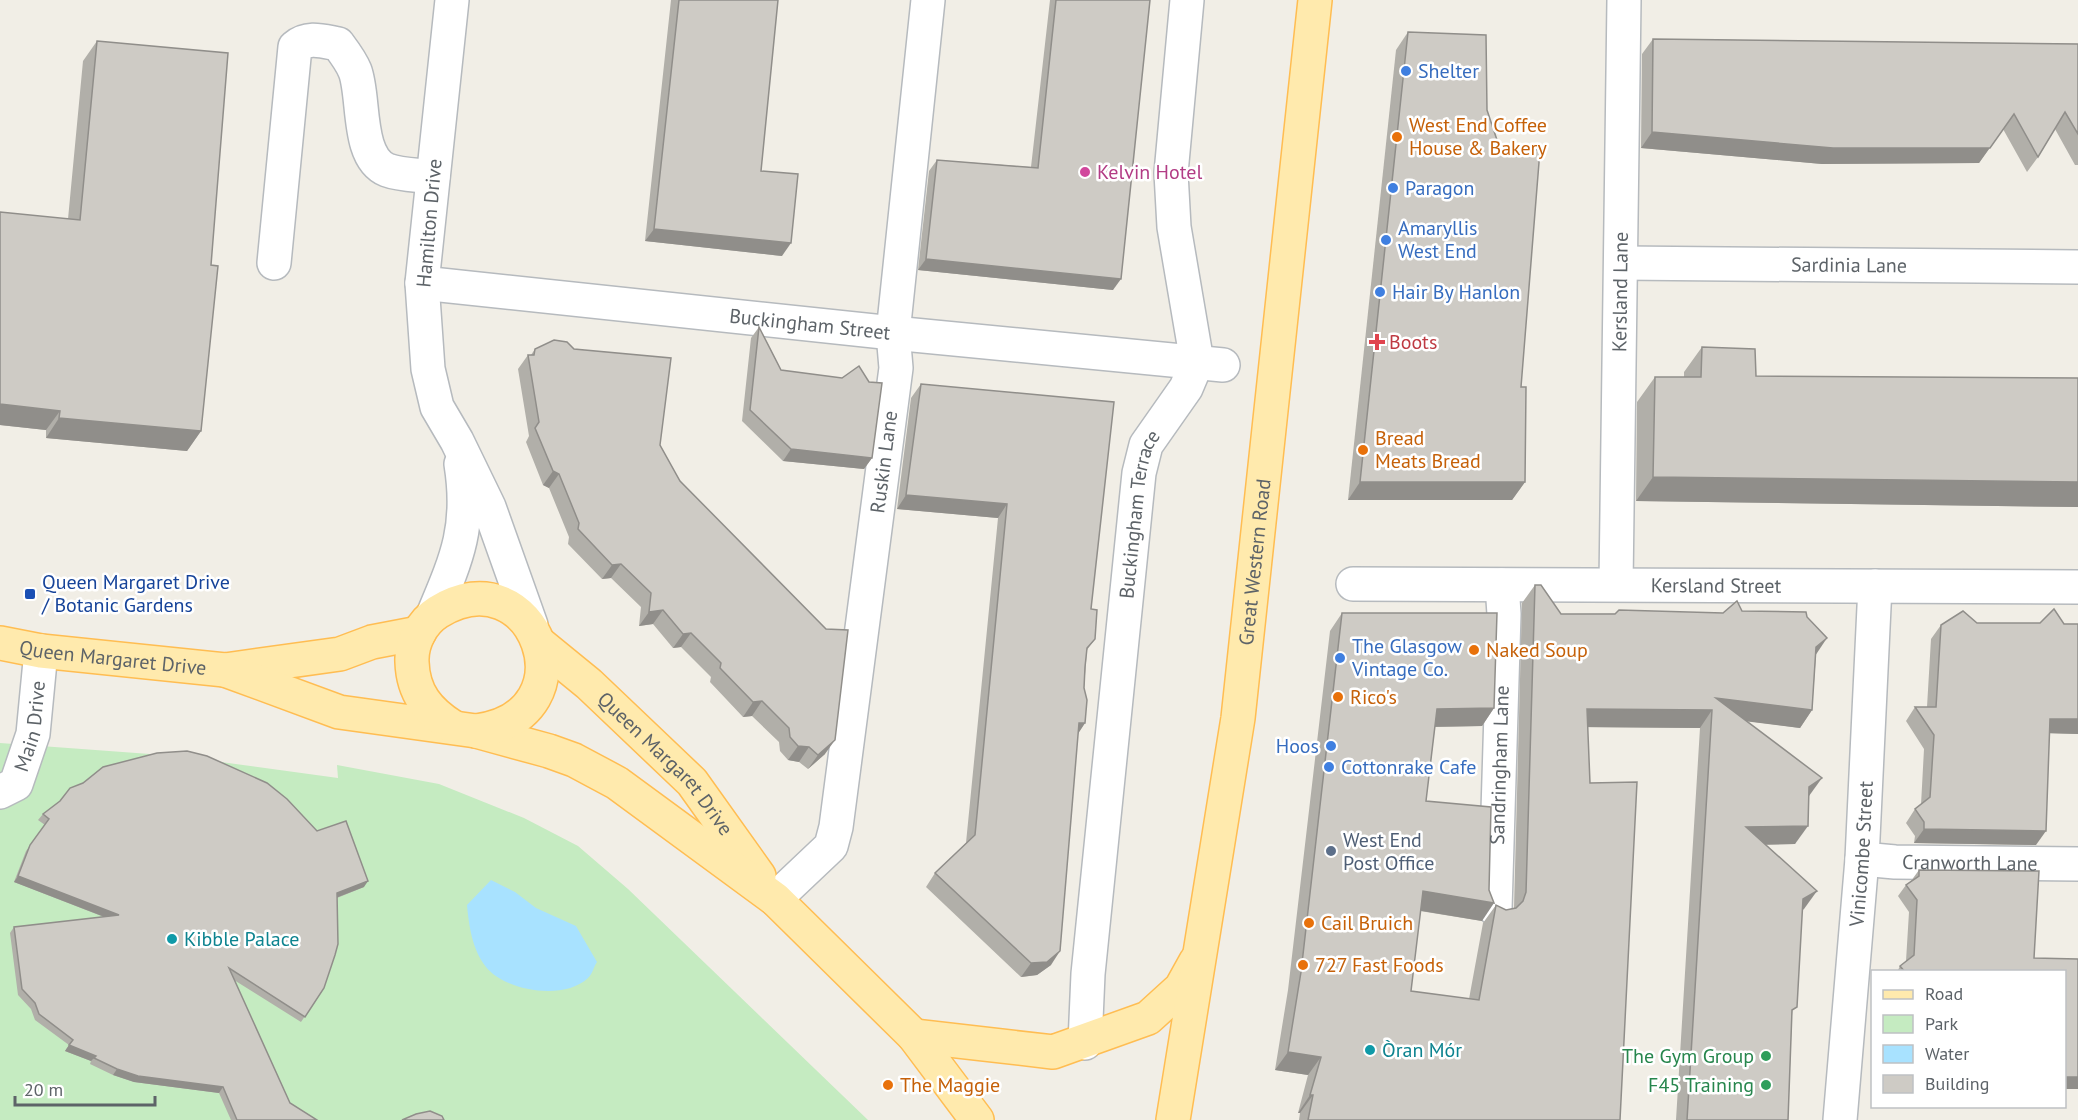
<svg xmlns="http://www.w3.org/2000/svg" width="2078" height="1120" viewBox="0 0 2078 1120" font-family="'PT Sans',sans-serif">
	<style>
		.green { fill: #c5ebc1 }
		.water { fill: #a8e2ff }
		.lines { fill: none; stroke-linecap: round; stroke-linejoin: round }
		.minor-casing { stroke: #b6babe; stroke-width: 36 }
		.major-casing { stroke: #ffbd52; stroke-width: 36 }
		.minor { stroke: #fff; stroke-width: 33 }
		.major { stroke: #ffeaad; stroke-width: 33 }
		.wall { fill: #b1afa9 }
		.shaded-wall { fill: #908e8a }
		.building { fill: #cecbc5; stroke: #908e8a; stroke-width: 1.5 }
		.shop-dot { fill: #3f7fe0; stroke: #fff; stroke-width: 2 }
		.food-dot { fill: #e8710a; stroke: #fff; stroke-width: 2 }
		.hotel-dot { fill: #d1479c; stroke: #fff; stroke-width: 2 }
		.health-dot { fill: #e0444e; stroke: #fff; stroke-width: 2 }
		.transit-dot { fill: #1a4fb4; stroke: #fff; stroke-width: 2 }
		.service-dot { fill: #5c6f8a; stroke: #fff; stroke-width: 2 }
		.culture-dot { fill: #0f9aa8; stroke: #fff; stroke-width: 2 }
		.leisure-dot { fill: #2e9e5b; stroke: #fff; stroke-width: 2 }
		.labels { text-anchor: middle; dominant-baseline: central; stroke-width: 5; stroke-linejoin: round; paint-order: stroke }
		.shop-label { font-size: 20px; fill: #366cbe; stroke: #fff; text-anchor: start }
		.food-label { font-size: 20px; fill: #c56008; stroke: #fff; text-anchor: start }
		.hotel-label { font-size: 20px; fill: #b23c85; stroke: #fff; text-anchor: start }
		.street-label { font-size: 20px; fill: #5d6368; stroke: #fff }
		.health-label { font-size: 20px; fill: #be3a42; stroke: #fff; text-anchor: start }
		.transit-label { font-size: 20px; fill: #164399; stroke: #fff; text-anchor: start }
		.service-label { font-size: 20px; fill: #4e5e75; stroke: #fff; text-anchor: start }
		.culture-label { font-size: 20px; fill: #0d838f; stroke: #fff; text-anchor: start }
		.leisure-label { font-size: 20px; fill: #27864d; stroke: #fff; text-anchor: end }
	</style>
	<rect width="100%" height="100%" fill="#f1eee6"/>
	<path class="green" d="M 0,743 L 177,756 L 338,778 L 337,765 L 439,784 L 524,818 L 578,846 L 628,889 L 868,1120 L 0,1120 Z"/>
	<path class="water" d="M 491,880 L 515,892 L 536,908 L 576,926 L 597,962 C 594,966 592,975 588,978 C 564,1001 505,991 486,967 C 472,949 469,926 467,905 Z"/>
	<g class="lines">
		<g class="minor-casing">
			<g id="minor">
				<path d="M 452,0 L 422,283 L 428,369 L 437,407 L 457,441 L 489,507 L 531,625"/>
				<path d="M 274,263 L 295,47 C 308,36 322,41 338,44 C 344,52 351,61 355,71 C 365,97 356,157 387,170 C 400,175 419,175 433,177"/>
				<path id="s1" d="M 1621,263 L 2078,267"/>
				<path id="s2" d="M 422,283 L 893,333 L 1223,365"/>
				<path id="s3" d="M 1353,584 L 2078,587"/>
				<path id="s4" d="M 1616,584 L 1624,0"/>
				<path d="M 433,615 C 457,558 471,527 461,464"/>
				<path id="s5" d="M 0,792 L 16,784 L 33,734 L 41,651"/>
				<path id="s6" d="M 1862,859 L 1895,862 L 2078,864"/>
				<path id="s7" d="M 775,899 L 831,846 L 836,827 L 896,368 L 893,333 L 928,0"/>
				<path id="s8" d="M 1495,909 L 1504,614 L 1502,585"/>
				<path id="s9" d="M 1085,1043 L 1088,974 L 1139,473 L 1146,445 L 1186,388 L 1197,362 L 1174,227 L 1171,173 L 1187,0"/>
				<path id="s10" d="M 1840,1120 L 1862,859 L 1875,586"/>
			</g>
		</g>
		<g class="major-casing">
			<g id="major">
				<path id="s11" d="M 0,643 L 41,651 L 225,670 L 340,654 L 372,642 L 419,633"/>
				<path id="s12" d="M 540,644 L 589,684 L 692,782 L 759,876"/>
				<path d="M 225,670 L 339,712 L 476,731 L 549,751 L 574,760 L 617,783 L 775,899 L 914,1036 L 977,1120"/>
				<path d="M 453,727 C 428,711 413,693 412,662 C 411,643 422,622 438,612 C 534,552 596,715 476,731"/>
				<path d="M 914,1036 L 1053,1052 L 1148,1018 L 1181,988 L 1196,961"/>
				<path id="s13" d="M 1173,1120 L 1238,718 L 1315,0"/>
			</g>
		</g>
		<use href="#minor" class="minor"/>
		<use href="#major" class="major"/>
	</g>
	<g class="wall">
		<path d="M 671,0 L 778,0 L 761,171 L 782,256 L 645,241 Z"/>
		<path d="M 1050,0 L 1150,0 L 1113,290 L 918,270 L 929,171 L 937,160 L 1031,167 Z"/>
		<path d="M 1408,32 L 1487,110 L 1521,387 L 1525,482 L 1512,500 L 1348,500 L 1396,50 Z"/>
		<path d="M 1653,39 L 2078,44 L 2078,165 L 2075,165 L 2055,129 L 2038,157 L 2027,172 L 2003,129 L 1979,163 L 1822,164 L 1641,148 L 1642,54 Z"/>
		<path d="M 97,41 L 211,265 L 201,431 L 187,451 L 46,438 L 46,430 L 0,425 L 0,212 L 68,219 L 83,61 Z"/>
		<path d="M 759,327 L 781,370 L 872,458 L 864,469 L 783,461 L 742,421 L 751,338 Z"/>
		<path d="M 1702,347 L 1756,376 L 2078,378 L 2078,507 L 1636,501 L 1637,402 L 1655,377 L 1684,377 L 1684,372 Z"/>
		<path d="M 535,349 L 660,445 L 825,754 L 808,769 L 799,762 L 788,760 L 780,751 L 779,742 L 752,716 L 743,717 L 710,682 L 711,677 L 681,647 L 673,648 L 653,624 L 639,626 L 641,607 L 611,578 L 602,579 L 568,544 L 569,537 L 549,488 L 543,485 L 526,442 L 529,436 L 518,369 L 528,355 L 531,355 Z"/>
		<path d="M 921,384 L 1091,609 L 1095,639 L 1087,650 L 1084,688 L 1085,723 L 1078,733 L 1051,965 L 1037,975 L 1021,977 L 926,887 L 935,873 L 966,843 L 998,518 L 897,509 L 911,398 Z"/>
		<path d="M 1535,585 L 1561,614 L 1723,613 L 1742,611 L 1816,655 L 1812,710 L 1800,728 L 1747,721 L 1808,796 L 1795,844 L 1766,845 L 1804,909 L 1802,910 L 1792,1015 L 1788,1120 L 1676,1120 L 1700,728 L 1587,727 L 1590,783 L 1620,1120 L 1299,1120 L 1300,1113 L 1298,1113 L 1308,1075 L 1275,1070 L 1288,990 L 1330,631 L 1342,613 L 1494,708 L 1482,726 L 1435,727 L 1426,801 L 1482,921 L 1420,911 L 1411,991 L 1469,999 L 1483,923 L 1496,905 L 1506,910 L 1514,908 L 1522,603 Z"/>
		<path d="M 1977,623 L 2078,624 L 2078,734 L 2050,733 L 2036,845 L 1914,843 L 1915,836 L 1906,823 L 1915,809 L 1921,805 L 1924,749 L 1906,721 L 1915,707 L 1927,707 L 1931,639 L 1941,625 Z"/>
		<path d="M 43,814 L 364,887 L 337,898 L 324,988 L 301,1022 L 234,980 L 290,1103 L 317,1120 L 231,1120 L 219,1093 L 134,1082 L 113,1075 L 90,1064 L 91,1061 L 65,1051 L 69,1045 L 35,1020 L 31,1009 L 18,995 L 10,933 L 14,927 L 104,917 L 14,882 L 26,851 L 45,825 L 38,820 Z"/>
		<path d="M 1919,870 L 2034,958 L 2064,972 L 1897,972 L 1900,966 L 1906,961 L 1909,912 L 1898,896 L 1906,885 L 1911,881 Z"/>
	</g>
	<g class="shaded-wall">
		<path d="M 2014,114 L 1979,163 L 1822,164 L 1641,148 L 1652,132 Z"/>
		<path d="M 654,229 L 791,243 L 782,256 L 645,241 Z"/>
		<path d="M 926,259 L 1121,279 L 1113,290 L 918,270 Z"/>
		<path d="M 0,404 L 60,411 L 46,430 L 0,425 Z"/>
		<path d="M 59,418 L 201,431 L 187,451 L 46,438 Z"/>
		<path d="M 791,449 L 872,458 L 864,469 L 783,461 Z"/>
		<path d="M 553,471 L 559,474 L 549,488 L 543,485 Z"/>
		<path d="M 1653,477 L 2078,482 L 2078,507 L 1636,501 Z"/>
		<path d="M 1360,482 L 1525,482 L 1512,500 L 1348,500 Z"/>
		<path d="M 906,495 L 1007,504 L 998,518 L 897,509 Z"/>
		<path d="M 621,564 L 611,578 L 602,579 L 612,565 Z"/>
		<path d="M 663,610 L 653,624 L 639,626 L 649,612 Z"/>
		<path d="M 691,633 L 681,647 L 673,648 L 683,634 Z"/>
		<path d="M 1827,638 L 1815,656 L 1816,647 Z"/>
		<path d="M 1716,698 L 1812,710 L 1800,728 L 1712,717 L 1712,710 L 1700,728 L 1574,727 L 1587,709 Z"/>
		<path d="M 762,701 L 752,716 L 743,717 L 753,702 Z"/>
		<path d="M 1494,708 L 1482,726 L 1424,727 L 1437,709 Z"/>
		<path d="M 2050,719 L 2078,719 L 2078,734 L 2040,733 Z"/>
		<path d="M 1079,723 L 1085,723 L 1076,737 Z"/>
		<path d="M 835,740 L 825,754 L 808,769 L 818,755 Z"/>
		<path d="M 798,746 L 809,747 L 799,762 L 788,760 Z"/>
		<path d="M 1822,778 L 1809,796 L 1796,805 L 1809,787 Z"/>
		<path d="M 1808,826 L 1795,844 L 1733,845 L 1746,827 Z"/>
		<path d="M 1924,829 L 2046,831 L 2036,845 L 1914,843 Z"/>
		<path d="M 18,876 L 119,915 L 115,921 L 14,882 Z"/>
		<path d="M 368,881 L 364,887 L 333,899 L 337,893 Z"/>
		<path d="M 1423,891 L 1494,903 L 1482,921 L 1410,909 Z"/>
		<path d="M 1817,891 L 1804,909 L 1790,917 L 1803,899 Z"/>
		<path d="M 1060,951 L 1051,965 L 1037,975 L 1021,977 L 1031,963 Z"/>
		<path d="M 69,1045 L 96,1056 L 91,1061 L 65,1051 Z"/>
		<path d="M 1288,1052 L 1321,1057 L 1308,1075 L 1275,1070 Z"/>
		<path d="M 117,1069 L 223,1087 L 219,1093 L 134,1082 L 113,1075 Z"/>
		<rect x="2064" y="1077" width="14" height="12"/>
		<path d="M 1310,1095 L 1313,1095 L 1300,1113 L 1298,1113 Z"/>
	</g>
	<g class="building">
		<path d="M 679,0 L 778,0 L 761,171 L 798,174 L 791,243 L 654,229 Z"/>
		<path d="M 1056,0 L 1150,0 L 1121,279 L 926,259 L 937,160 L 1038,168 Z"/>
		<path d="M 1408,32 L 1486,35 L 1487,110 L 1499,146 L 1540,150 L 1521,387 L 1526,387 L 1525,482 L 1360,482 Z"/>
		<path d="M 1653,39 L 2078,44 L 2078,134 L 2065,112 L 2038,157 L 2014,114 L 1990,148 L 1833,148 L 1652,132 Z"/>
		<path d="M 97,41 L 228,53 L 211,265 L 218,266 L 201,431 L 59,418 L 60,411 L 0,404 L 0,212 L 80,220 Z"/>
		<path d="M 759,327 L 781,370 L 842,378 L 859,366 L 869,382 L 882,383 L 872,458 L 791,449 L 750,410 Z"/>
		<path d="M 554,340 L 567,342 L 574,349 L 671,358 L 660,445 L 680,481 L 826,629 L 848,630 L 835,740 L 818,755 L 809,747 L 798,746 L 790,737 L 789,728 L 762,701 L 753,702 L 720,668 L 721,663 L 691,633 L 683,634 L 663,610 L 649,612 L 651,593 L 621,564 L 612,565 L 578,529 L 579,523 L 559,474 L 553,471 L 535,428 L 539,422 L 528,355 L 534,355 L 535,349 Z"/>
		<path d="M 1702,347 L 1755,349 L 1756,376 L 2078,378 L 2078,482 L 1653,477 L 1655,377 L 1701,377 Z"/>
		<path d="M 921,384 L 1114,402 L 1091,609 L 1097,610 L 1095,639 L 1087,648 L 1085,667 L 1084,688 L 1087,700 L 1085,723 L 1079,723 L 1060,951 L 1047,962 L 1031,963 L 935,873 L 975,835 L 1007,504 L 906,495 Z"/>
		<path d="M 1535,585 L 1541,585 L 1561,614 L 1615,614 L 1619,610 L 1723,613 L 1737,601 L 1742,611 L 1806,612 L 1807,617 L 1827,638 L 1816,647 L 1812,710 L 1716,698 L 1822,778 L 1809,787 L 1808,826 L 1746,827 L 1817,891 L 1803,899 L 1797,1007 L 1792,1010 L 1788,1120 L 1687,1120 L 1712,710 L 1587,709 L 1590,783 L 1637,782 L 1620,1120 L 1308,1120 L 1313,1095 L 1310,1095 L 1321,1057 L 1288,1052 L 1301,972 L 1342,613 L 1497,613 L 1494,708 L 1437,709 L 1426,801 L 1491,807 L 1489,890 L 1494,903 L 1423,891 L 1411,991 L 1479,1000 L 1496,905 L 1506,910 L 1516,908 L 1523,901 L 1526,892 Z"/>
		<path d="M 2054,609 L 2064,624 L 2078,624 L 2078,719 L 2050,719 L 2046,831 L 1924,829 L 1924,822 L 1915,809 L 1930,797 L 1934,735 L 1915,707 L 1936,707 L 1941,625 L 1963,611 L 1977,623 L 2040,623 Z"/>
		<path d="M 187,751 L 207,756 L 267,783 L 287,799 L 317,831 L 346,821 L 368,881 L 337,893 L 338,944 L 335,955 L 324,988 L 305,1017 L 229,968 L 290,1103 L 317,1120 L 237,1120 L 223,1087 L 138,1076 L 117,1069 L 94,1058 L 96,1056 L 69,1045 L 73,1040 L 39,1014 L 35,1003 L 22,989 L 14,927 L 119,915 L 18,876 L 30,845 L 49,819 L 43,814 L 60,801 L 70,788 L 83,783 L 103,767 L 157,753 Z"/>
		<path d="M 1919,870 L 2039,871 L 2034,958 L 2078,959 L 2078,1077 L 2064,1077 L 2064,972 L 1905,972 L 1900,966 L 1914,955 L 1917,900 L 1906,885 L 1919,876 Z"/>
		<path d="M 430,1111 L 442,1116 L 444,1120 L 402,1120 L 416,1114 Z"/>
	</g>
	<g class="shop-dot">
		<circle cx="1406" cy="71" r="6"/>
		<circle cx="1393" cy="188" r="6"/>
		<circle cx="1386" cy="240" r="6"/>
		<circle cx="1380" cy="292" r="6"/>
		<circle cx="1340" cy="658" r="6"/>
		<circle cx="1331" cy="746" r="6"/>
		<circle cx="1329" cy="767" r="6"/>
	</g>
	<g class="food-dot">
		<circle cx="1397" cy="137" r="6"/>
		<circle cx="1363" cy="450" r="6"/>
		<circle cx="1474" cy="650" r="6"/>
		<circle cx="1338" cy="697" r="6"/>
		<circle cx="1309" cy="923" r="6"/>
		<circle cx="1303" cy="965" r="6"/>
		<circle cx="888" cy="1085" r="6"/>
	</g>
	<circle class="hotel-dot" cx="1085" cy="172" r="6"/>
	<path class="health-dot" d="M1374 333h6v6h6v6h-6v6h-6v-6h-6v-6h6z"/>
	<rect class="transit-dot" x="24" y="588" width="12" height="12" rx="3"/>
	<circle class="service-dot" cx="1331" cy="851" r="6"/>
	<g class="culture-dot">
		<circle cx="172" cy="939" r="6"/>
		<circle cx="1370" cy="1050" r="6"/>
	</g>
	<g class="leisure-dot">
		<circle cx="1766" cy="1056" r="6"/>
		<circle cx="1766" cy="1085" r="6"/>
	</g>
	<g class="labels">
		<g class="shop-label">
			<text x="1418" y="71">Shelter</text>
			<text x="1405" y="188">Paragon</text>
			<text x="1398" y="228">Amaryllis<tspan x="1398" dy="23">West End</tspan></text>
			<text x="1392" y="292">Hair By Hanlon</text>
			<text x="1352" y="646">The Glasgow<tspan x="1352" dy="23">Vintage Co.</tspan></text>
			<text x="1319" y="746" text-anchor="end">Hoos</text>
			<text x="1341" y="767">Cottonrake Cafe</text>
		</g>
		<g class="food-label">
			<text x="1409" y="125">West End Coffee<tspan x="1409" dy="23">House &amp; Bakery</tspan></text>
			<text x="1375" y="438">Bread<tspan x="1375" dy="23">Meats Bread</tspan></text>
			<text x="1486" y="650">Naked Soup</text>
			<text x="1350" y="697">Rico's</text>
			<text x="1321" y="923">Cail Bruich</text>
			<text x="1315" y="965">727 Fast Foods</text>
			<text x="900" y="1085">The Maggie</text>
		</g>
		<g class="hotel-label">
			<text x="1097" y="172">Kelvin Hotel</text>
		</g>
		<g class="street-label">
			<text transform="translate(429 223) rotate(-85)">Hamilton Drive</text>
			<text stroke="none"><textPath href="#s1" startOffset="228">Sardinia Lane</textPath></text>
			<text stroke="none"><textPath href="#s4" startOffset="292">Kersland Lane</textPath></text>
			<text stroke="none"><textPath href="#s2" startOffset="390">Buckingham Street</textPath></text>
			<text stroke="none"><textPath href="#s7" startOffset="465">Ruskin Lane</textPath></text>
			<text stroke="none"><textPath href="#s9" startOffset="532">Buckingham Terrace</textPath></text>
			<text stroke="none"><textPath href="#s13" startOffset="564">Great Western Road</textPath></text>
			<text stroke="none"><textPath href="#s3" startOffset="363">Kersland Street</textPath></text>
			<text stroke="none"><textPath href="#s11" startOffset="114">Queen Margaret Drive</textPath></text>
			<text stroke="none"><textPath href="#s5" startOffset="78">Main Drive</textPath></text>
			<text stroke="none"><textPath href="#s12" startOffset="174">Queen Margaret Drive</textPath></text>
			<text stroke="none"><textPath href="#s8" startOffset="144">Sandringham Lane</textPath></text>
			<text stroke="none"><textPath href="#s10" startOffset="267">Vinicombe Street</textPath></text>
			<text stroke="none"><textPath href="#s6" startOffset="108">Cranworth Lane</textPath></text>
		</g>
		<g class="health-label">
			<text x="1389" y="342">Boots</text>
		</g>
		<g class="transit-label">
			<text x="42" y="582">Queen Margaret Drive<tspan x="42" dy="23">/ Botanic Gardens</tspan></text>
		</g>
		<g class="service-label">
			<text x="1343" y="840">West End<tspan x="1343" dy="23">Post Office</tspan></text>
		</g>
		<g class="culture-label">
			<text x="184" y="939">Kibble Palace</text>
			<text x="1382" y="1050">Òran Mór</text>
		</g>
		<g class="leisure-label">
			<text x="1754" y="1056">The Gym Group</text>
			<text x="1754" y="1085">F45 Training</text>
		</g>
	</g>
	<rect x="1871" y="970" width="195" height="138" fill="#ffffff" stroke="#bec1c3" stroke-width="1.5"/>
	<rect x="1883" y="990" width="30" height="9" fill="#ffeaad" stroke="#bec1c3" stroke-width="1.5"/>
	<text x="1925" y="1000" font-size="18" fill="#5d6368">Road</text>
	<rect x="1883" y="1015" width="30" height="18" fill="#c5ebc1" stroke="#bec1c3" stroke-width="1.5"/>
	<text x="1925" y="1030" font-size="18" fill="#5d6368">Park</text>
	<rect x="1883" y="1045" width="30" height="18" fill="#a8e2ff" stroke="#bec1c3" stroke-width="1.5"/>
	<text x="1925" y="1060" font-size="18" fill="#5d6368">Water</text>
	<rect x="1883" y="1075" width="30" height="18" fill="#cecbc5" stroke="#bec1c3" stroke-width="1.5"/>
	<text x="1925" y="1090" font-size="18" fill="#5d6368">Building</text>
	<path d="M15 1096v9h140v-9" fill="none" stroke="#5d6368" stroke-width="3"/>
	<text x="24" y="1096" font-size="18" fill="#5d6368" stroke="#ffffff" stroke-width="4.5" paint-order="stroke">20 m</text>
</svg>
